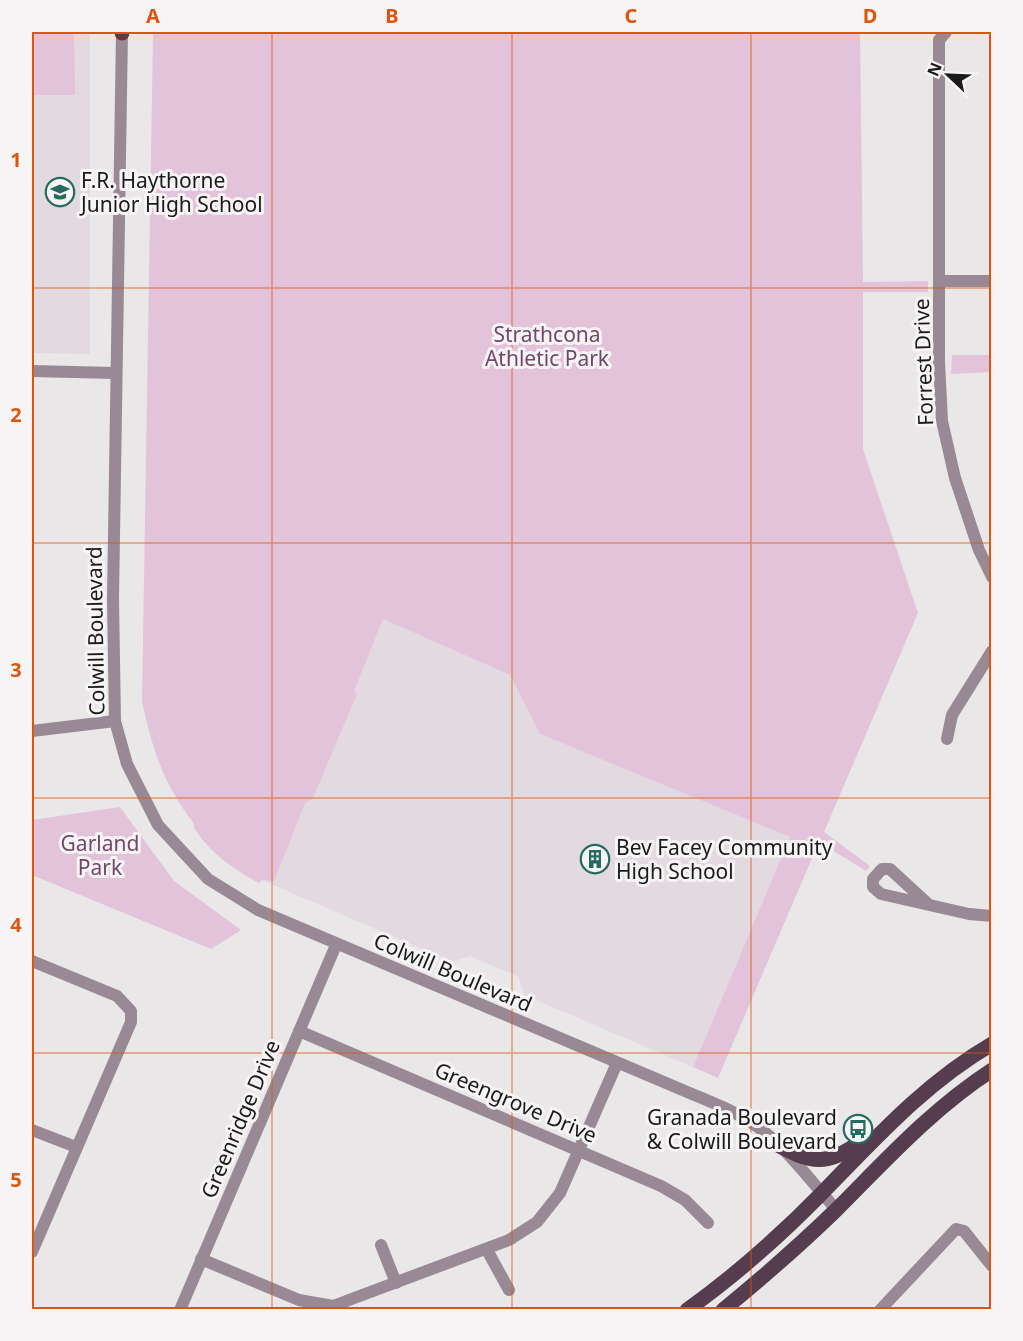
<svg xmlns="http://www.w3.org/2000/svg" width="1023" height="1341" viewBox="0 0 1023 1341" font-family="'Noto Sans',sans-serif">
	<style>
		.built { fill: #e3d9e0 }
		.green { fill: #e3c3da }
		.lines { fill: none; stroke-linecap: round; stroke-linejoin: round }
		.minor { stroke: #988994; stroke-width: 12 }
		.major { stroke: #553d4f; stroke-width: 15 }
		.grid { fill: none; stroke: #de560d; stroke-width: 1.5; stroke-opacity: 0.55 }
		.labels { text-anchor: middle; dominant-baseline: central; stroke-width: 6; stroke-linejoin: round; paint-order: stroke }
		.poi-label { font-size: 21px; fill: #1b1a1b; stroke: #f7f4f6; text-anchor: start }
		.park-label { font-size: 21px; fill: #744669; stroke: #f7f4f6 }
		.street-label { font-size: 21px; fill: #1b1a1b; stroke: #f7f4f6 }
		.neatline { fill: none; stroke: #de560d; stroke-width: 2 }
		.grid-label { font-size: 20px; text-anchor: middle; font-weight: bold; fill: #de560d }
	</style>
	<rect width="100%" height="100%" fill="#eae7e9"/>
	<g class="built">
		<path d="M 32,32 L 90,32 L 90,354 L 32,353 Z"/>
		<path d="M 377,616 L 510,675 L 540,734 L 790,837 L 693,1067 L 524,995 L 519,977 L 470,956 L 452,962 L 262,880 Z"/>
	</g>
	<g class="green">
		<path d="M 32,32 L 74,32 L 75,95 L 32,95 Z"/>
		<path d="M 153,32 L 860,32 L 863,282 L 928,281 L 928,292 L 863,292 L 863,449 L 918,613 L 824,832 L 870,866 L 866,871 L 819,842 L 718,1078 L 693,1067 L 790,837 L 540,734 L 510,675 L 383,619 L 354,691 L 357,694 L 313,798 L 305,803 L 274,881 L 262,880 L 259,883 C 232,868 211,854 194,828 L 194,824 C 162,781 154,753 142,702 Z"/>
		<path d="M 952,355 L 991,355 L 991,372 L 951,374 Z"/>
		<path d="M 120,807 L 174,881 L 241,930 L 211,949 L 32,875 L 32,820 Z"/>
	</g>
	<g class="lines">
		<g class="minor">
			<path d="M 122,32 L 113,599 L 115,721 L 127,764 L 158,825 L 208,879 L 258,910 L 692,1094 C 714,1103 736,1112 755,1125 C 786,1146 811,1182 836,1209"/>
			<path d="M 946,32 L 939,40 L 939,362 L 942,421 L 955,478 L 979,550 L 992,577"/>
			<path d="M 941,281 L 992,281"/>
			<path d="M 32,371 L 115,373"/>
			<path d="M 32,731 L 115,721"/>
			<path d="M 947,739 L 952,715 L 992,651"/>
			<path d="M 928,904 L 890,869 L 882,869 L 873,879 L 873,887 L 881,894 L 969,914 L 992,916"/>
			<path d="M 32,961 L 117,996 L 131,1011 L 131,1022 L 32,1252"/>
			<path d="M 299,1031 L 661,1186 L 685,1200 L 708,1223"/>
			<path d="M 32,1130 L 76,1147"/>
			<path d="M 381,1245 L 396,1283"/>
			<path d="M 487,1250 L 509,1290"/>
			<path d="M 201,1259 L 299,1300 L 333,1306 L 509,1240 L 537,1222 L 560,1193 L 617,1063"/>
			<path d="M 180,1310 L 336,945"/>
			<path d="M 880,1310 L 956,1229 L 964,1231 L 992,1266"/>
		</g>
		<g class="major">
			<path d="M 122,32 L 122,33"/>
			<path d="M 774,1143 C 812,1164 826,1167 863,1140"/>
			<path d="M 687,1310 C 736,1275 781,1235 823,1192 C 876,1138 925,1083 992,1044"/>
			<path d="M 723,1310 C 762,1278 800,1245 836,1210 C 886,1160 932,1109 992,1070"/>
		</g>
	</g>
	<path class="grid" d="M 272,32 L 272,1310M 512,32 L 512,1310M 751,32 L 751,1310M 32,288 L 992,288M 32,543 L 992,543M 32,798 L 992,798M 32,1053 L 992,1053"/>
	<defs>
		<g id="school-ring" transform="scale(1.5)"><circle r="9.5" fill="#f7f4f6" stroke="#256b5f" stroke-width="1.5"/><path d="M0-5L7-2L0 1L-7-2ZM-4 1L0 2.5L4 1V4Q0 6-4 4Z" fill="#256b5f"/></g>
		<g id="building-ring" transform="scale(1.5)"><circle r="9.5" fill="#f7f4f6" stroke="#256b5f" stroke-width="1.5"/><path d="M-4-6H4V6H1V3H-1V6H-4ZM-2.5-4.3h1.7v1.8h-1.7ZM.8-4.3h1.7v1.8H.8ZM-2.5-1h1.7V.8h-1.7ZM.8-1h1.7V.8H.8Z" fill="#256b5f"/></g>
		<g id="bus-ring" transform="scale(1.5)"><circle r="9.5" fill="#f7f4f6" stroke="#256b5f" stroke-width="1.5"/><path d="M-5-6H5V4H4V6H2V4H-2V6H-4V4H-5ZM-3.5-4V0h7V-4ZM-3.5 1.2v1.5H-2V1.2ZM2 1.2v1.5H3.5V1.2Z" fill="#256b5f"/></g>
	</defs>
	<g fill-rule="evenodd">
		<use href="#school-ring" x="60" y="192"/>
		<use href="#building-ring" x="595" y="859"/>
		<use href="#bus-ring" x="858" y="1129"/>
	</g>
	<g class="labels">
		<g class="poi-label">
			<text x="81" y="180">F.R. Haythorne<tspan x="81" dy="24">Junior High School</tspan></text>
			<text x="616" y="847">Bev Facey Community<tspan x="616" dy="24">High School</tspan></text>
			<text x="837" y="1117" text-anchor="end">Granada Boulevard<tspan x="837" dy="24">&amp; Colwill Boulevard</tspan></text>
		</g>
		<g class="park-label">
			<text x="547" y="334">Strathcona<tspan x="547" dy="24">Athletic Park</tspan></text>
			<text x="100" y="843">Garland<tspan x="100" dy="24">Park</tspan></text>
		</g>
		<g class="street-label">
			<text transform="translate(923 362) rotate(-92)">Forrest Drive</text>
			<text transform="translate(95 631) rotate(-91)">Colwill Boulevard</text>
			<text transform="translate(453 972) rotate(23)">Colwill Boulevard</text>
			<text transform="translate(516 1102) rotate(23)">Greengrove Drive</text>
			<text transform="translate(240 1119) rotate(-67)">Greenridge Drive</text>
		</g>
	</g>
	<rect width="1023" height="1341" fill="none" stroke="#f7f4f6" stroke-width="66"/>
	<g transform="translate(948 75) rotate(293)" stroke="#f7f4f6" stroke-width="4.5" paint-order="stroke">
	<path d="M0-4.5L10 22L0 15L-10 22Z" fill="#1b1a1b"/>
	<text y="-9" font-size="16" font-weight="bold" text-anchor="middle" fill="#1b1a1b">N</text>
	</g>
	<rect x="33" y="33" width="957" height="1275" class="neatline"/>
	<g class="grid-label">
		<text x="153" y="23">A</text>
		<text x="392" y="23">B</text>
		<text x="631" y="23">C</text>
		<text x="870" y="23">D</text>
		<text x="16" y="167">1</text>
		<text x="16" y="422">2</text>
		<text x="16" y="677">3</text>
		<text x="16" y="932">4</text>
		<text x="16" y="1187">5</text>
	</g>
</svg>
